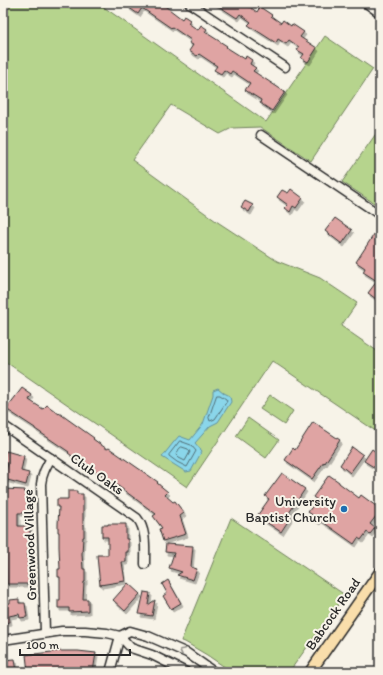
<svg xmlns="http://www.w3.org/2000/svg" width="383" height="675" viewBox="0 0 383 675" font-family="Itim,sans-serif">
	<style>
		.green { fill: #b6d48d; stroke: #70805c }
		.water { fill: #8ad6ea; stroke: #64929e }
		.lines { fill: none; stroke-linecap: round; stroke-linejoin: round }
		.shore { stroke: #516f77; stroke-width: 1 }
		.building { fill: #dfa4a3; stroke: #2b2b2b; filter: url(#shadow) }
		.minor-casing { stroke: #2b2b2b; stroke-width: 11 }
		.major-casing { stroke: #2b2b2b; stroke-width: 13 }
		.minor { stroke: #f7f3e8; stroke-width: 8 }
		.major { stroke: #f9deab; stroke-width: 10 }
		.oneway { stroke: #918f8a }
		.poi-dot { fill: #1f6fb2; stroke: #f7f3e8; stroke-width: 1.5 }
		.labels { text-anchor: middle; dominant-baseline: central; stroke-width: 4; stroke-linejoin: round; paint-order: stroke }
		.street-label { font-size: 14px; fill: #2b2b2b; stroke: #f7f3e8 }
		.poi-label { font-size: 14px; fill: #2b2b2b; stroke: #f7f3e8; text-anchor: end }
	</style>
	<defs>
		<filter id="shadow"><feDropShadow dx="2" dy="3" stdDeviation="0" flood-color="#0004"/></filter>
	</defs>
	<rect width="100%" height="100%" fill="#f7f3e8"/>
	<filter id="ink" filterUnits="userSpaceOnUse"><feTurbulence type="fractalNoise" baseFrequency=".025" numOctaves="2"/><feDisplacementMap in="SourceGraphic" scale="8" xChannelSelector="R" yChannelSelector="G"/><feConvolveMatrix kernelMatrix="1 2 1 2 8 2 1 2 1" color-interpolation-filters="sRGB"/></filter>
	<g filter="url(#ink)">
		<g class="green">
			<path d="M 3,3 L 98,3 L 266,122 L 325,36 L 373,69 L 311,161 L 260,127 L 232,128 L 220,134 L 171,105 L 132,160 L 216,221 L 277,261 L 320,278 L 357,303 L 341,326 L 380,353 L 380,434 L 272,361 L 187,487 L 3,360 Z"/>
			<path d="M 380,128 L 380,207 L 342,182 Z"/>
			<path d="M 270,395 L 293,411 L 284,425 L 260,409 Z"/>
			<path d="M 248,418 L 279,440 L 266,458 L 236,436 Z"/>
			<path d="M 231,518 L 345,595 L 289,672 L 232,672 L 207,655 L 185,642 L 181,641 Z"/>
		</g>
		<path class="water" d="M 218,388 L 224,393 L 230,396 L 231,402 L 218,422 L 210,426 L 195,443 L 202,451 L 191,471 L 186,472 L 162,457 L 173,443 L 179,436 L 190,440 L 203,424 L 213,395 L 213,390 Z"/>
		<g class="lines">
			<g class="shore">
				<path d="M 217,395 L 220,395 L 226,399 L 227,401 L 215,419 L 210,421 L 209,418 Z"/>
				<path d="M 180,441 L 191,445 L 196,451 L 187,467 L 177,462 L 169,456 L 169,455 Z"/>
				<path d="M 182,447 L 188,449 L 190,452 L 185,461 L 179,458 L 176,455 L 179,449 Z"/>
			</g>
		</g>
		<g class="building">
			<path d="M 131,3 L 162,3 L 165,5 L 165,6 L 182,19 L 184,16 L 190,20 L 188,23 L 198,30 L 201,25 L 207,29 L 205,32 L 227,46 L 226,47 L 245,59 L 246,56 L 252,60 L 250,64 L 256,68 L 253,71 L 285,92 L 272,111 L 260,103 L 261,100 L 245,90 L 250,83 L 232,71 L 230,74 L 224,70 L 221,74 L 214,70 L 217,66 L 199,54 L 197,56 L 189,51 L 193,45 L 189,43 L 191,40 L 172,27 L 171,28 L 142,8 L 138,14 L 128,7 Z"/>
			<path d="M 214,3 L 244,3 L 257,12 L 260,7 L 272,15 L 271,16 L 281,23 L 283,20 L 291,26 L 292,24 L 304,32 L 300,37 L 317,48 L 308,62 L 301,58 L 304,54 L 297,50 L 299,47 L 289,40 L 286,44 L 278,39 L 276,43 L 248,25 L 251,22 L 240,14 L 237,18 Z"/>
			<path d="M 291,189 L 303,198 L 296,208 L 293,206 L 290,212 L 285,208 L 288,205 L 277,197 L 282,190 L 288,193 Z"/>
			<path d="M 245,201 L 253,205 L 249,212 L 241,207 Z"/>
			<path d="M 335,218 L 352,230 L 342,244 L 325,231 Z"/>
			<path d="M 380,225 L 380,302 L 368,293 L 377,281 L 363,272 L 365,268 L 356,262 Z"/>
			<path d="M 22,388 L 32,395 L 29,400 L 43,409 L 47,405 L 59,414 L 59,413 L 94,438 L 93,439 L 107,449 L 109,448 L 158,482 L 157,483 L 168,492 L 165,495 L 173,502 L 175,501 L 184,513 L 180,516 L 186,534 L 163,541 L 159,529 L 162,528 L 153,516 L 156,514 L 118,486 L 100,473 L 99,474 L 91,468 L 90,469 L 68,453 L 69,452 L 35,429 L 35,428 L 6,409 Z"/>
			<path d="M 313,422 L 340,440 L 325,463 L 324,462 L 312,479 L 285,460 L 293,448 L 295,450 Z"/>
			<path d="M 352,447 L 363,455 L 350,473 L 340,465 Z"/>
			<path d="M 372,449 L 380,455 L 380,471 L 364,461 Z"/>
			<path d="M 6,451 L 24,456 L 21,471 L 29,473 L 26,485 L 4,479 L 8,464 L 3,463 Z"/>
			<path d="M 282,473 L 305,489 L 289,513 L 292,515 L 281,532 L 257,516 L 269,499 L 265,496 Z"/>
			<path d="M 329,475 L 339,482 L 339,483 L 359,498 L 361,495 L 380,509 L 380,511 L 370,524 L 375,528 L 370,534 L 367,532 L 361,540 L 358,538 L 354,544 L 320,520 L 318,522 L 312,518 L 314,516 L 308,512 L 317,500 L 313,497 Z"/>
			<path d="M 4,489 L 25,490 L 24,493 L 30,493 L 29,513 L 18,513 L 18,526 L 30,526 L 30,533 L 29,533 L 29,549 L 28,549 L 28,570 L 31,570 L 31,584 L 7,584 L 6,550 L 4,550 L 3,538 Z"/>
			<path d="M 68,491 L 77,491 L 77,494 L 83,494 L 83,524 L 84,524 L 84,537 L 83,537 L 82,554 L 83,569 L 85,569 L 85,582 L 84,582 L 83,599 L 88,599 L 88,611 L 69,612 L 69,608 L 58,608 L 58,600 L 60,600 L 60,577 L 58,577 L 58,569 L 60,569 L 59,547 L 59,532 L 58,532 L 58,524 L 59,507 L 57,507 L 57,499 L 68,499 Z"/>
			<path d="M 108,524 L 126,524 L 126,539 L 128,539 L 128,552 L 126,552 L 126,562 L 122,562 L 125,581 L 100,585 L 98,566 L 97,555 L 108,555 L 108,537 L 102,537 L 102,525 L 108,525 Z"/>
			<path d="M 166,544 L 193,546 L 191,567 L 197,569 L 193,580 L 177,575 L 182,572 L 169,568 L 174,553 L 165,552 Z"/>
			<path d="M 168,580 L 181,603 L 171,609 L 163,596 L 167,593 L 162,584 Z"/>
			<path d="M 128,583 L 140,594 L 125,611 L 113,600 Z"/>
			<path d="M 144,592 L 150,593 L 148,605 L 155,600 L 152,616 L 139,614 Z"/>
			<path d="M 19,599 L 19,603 L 25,603 L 27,617 L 20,618 L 19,614 L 9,616 L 10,622 L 3,623 L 3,604 L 10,603 L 10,600 Z"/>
			<path d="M 60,651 L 78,651 L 96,653 L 93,672 L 28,672 L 26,655 Z"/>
			<path d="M 15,659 L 17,672 L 3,672 L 3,660 Z"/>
		</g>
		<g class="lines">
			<g class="minor-casing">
				<g id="minor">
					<path d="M 189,3 L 285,67"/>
					<path d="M 366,3 L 380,13"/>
					<path d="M 261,135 L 380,215"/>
					<path d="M 3,425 L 137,518 C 147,530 145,549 145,564"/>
					<path d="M 45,633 L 41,484 C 42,474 46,467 51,458"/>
					<path d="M 120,636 L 130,631 L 148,636 L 187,653 L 214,672"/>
					<path d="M 3,640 L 62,631 L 85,631 L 107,633 L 120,636 L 131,648 L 152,655 L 186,672"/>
					<path d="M 110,672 L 120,636"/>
				</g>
			</g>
			<g class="major-casing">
				<path id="major" d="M 310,672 L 380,572"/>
			</g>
			<use href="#minor" class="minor"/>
			<use href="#major" class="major"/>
		</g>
		<defs><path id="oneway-chevron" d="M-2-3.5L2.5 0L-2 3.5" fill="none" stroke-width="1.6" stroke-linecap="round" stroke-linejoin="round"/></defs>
		<use class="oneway" href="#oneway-chevron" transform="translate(182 651) rotate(-154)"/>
	</g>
	<circle class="poi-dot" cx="344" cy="509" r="4"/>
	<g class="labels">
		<g class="street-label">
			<text transform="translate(97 474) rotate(35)">Club Oaks</text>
			<text transform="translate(30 545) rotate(-92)">Greenwood Village</text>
			<text transform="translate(333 614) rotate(-55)">Babcock Road</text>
		</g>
		<g class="poi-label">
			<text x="336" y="501">University<tspan x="336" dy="16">Baptist Church</tspan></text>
		</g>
	</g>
	<rect width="383" height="675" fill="none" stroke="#f7f3e8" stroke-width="16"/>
	<rect x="8" y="8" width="367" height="659" fill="none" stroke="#2b2b2b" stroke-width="1.5" filter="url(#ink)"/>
	<path d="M20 649v6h110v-6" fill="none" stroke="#2b2b2b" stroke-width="2"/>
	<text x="26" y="649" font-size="12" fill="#2b2b2b" stroke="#f7f3e8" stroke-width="3" paint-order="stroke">100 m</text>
</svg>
